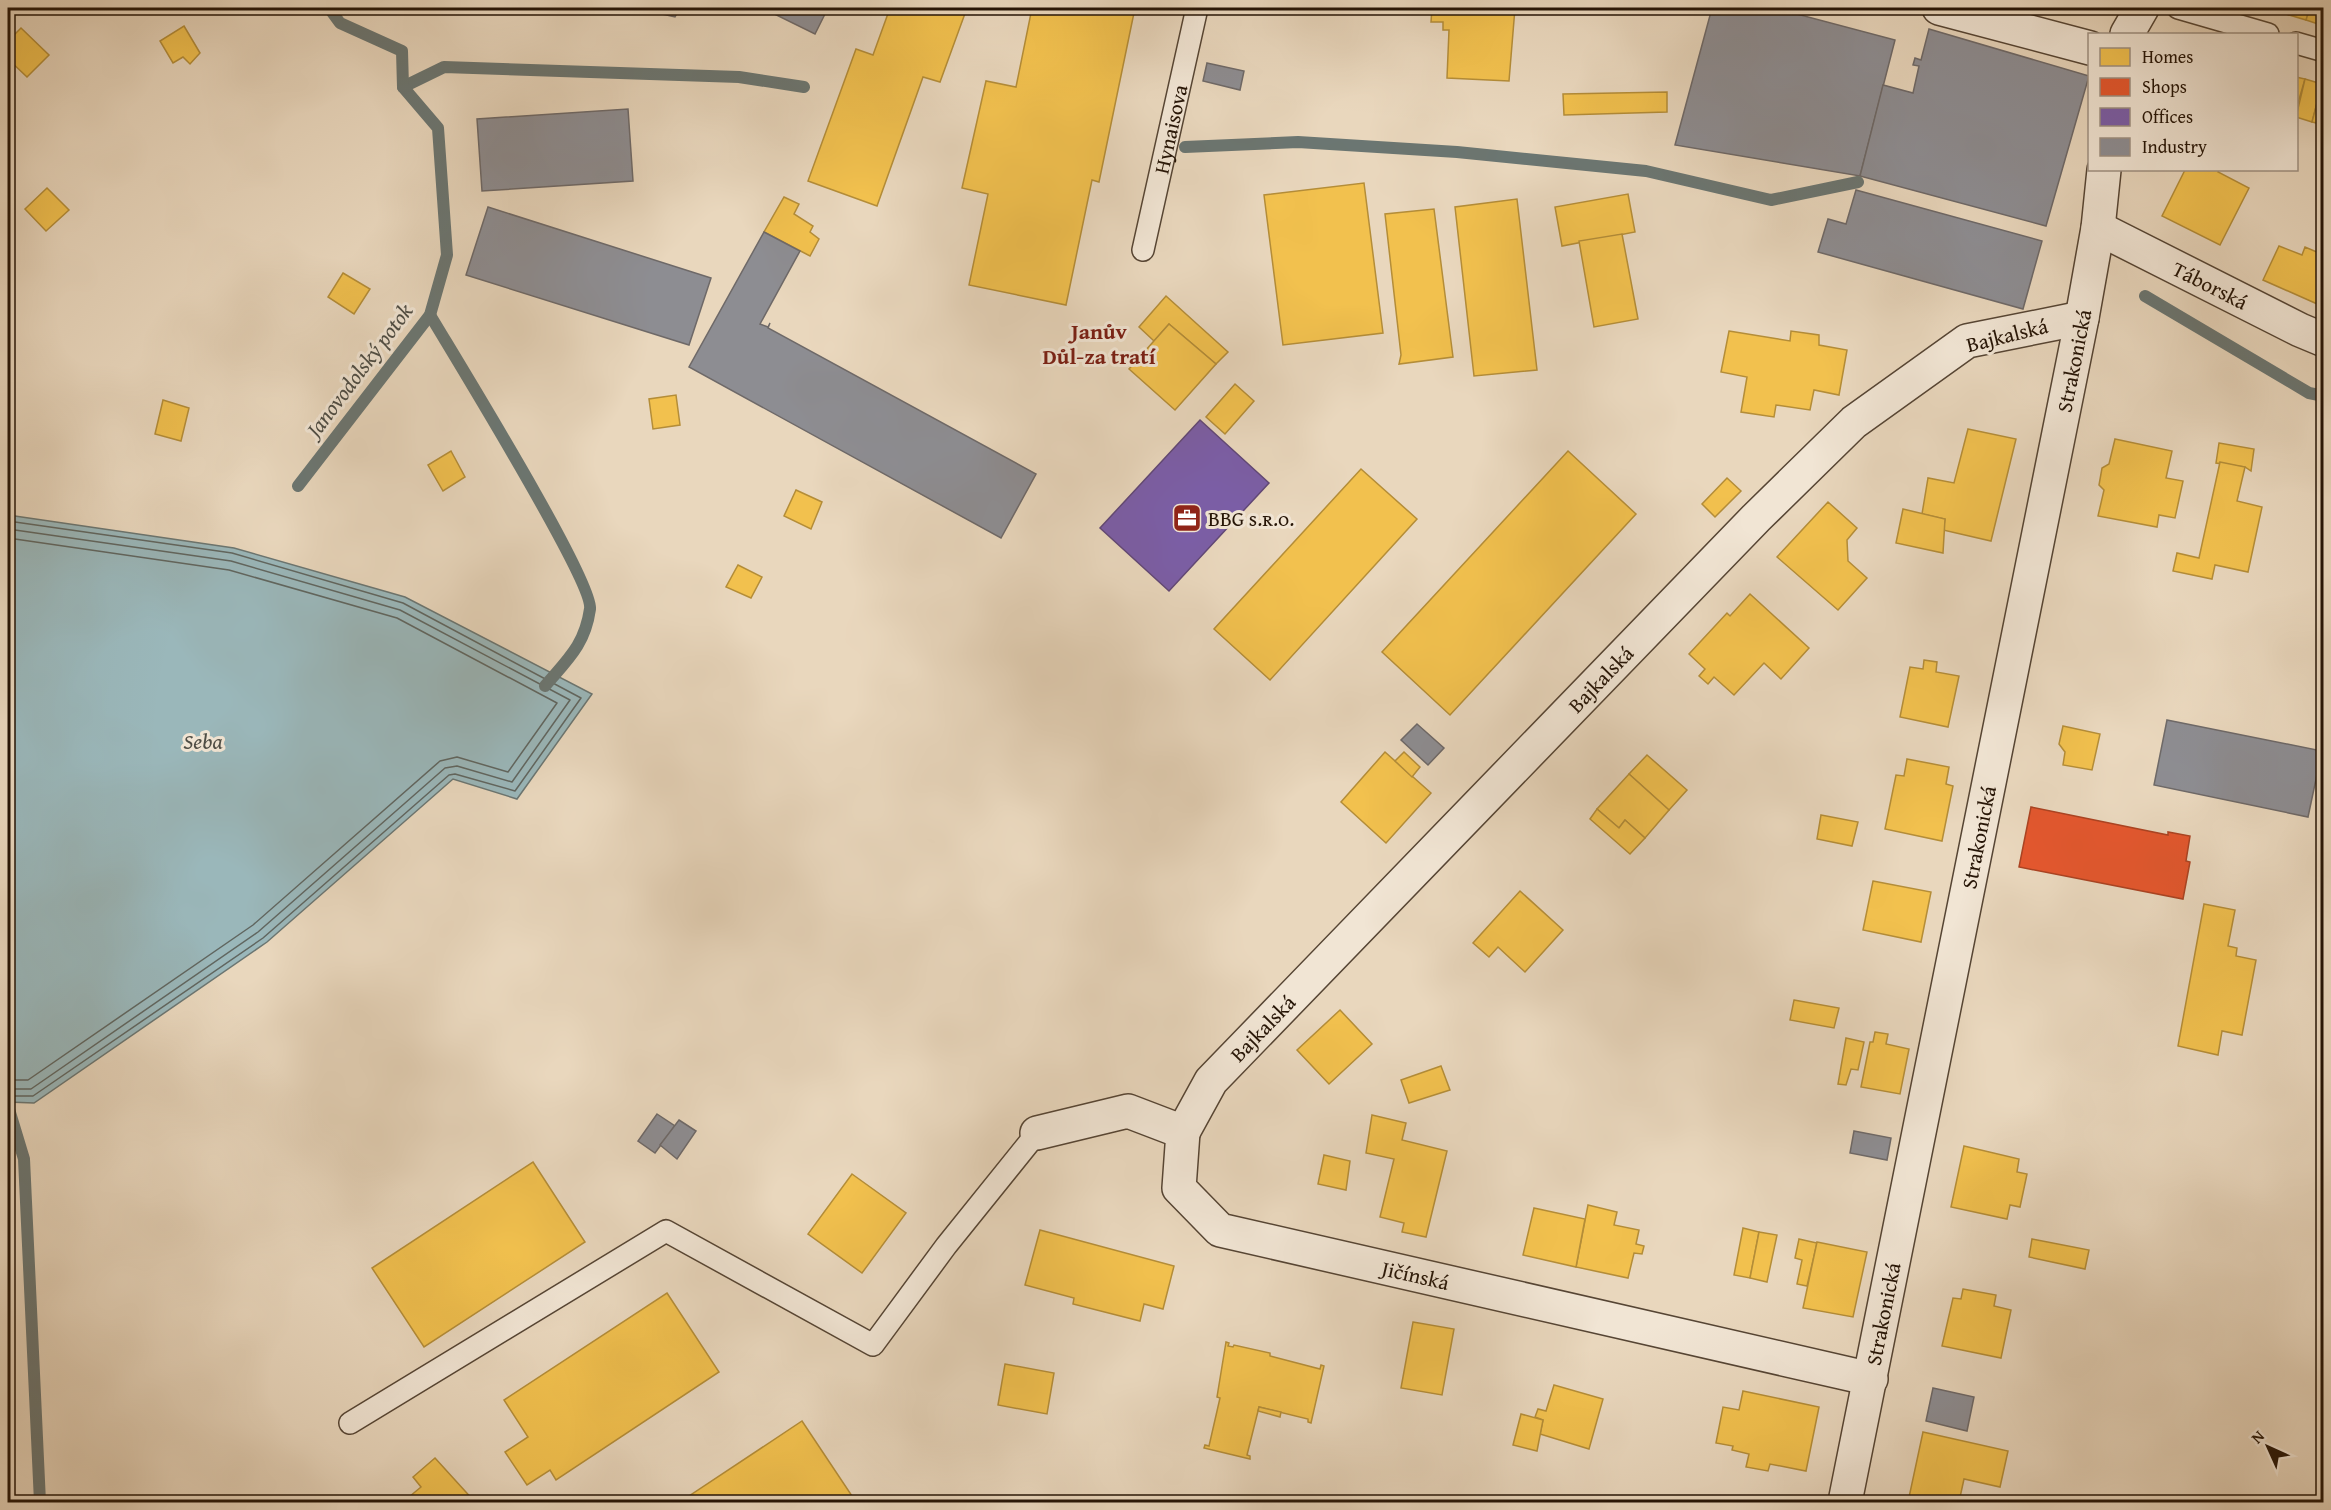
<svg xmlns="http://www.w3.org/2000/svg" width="2331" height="1510" viewBox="0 0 2331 1510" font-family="'Gentium Book Plus',serif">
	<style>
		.water { fill: #9ab7ba; stroke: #6b7672; stroke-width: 1.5 }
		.homes { fill: #f2c14e; stroke: #b48d38; stroke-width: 1.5 }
		.shops { fill: #e4572e; stroke: #ab4322; stroke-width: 1.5 }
		.offices { fill: #7b5ea7; stroke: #614877; stroke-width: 1.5 }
		.industry { fill: #8d8d92; stroke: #6e6968; stroke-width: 1.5 }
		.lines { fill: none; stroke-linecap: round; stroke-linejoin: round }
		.shore { stroke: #606660; stroke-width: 1.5 }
		.stream { stroke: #6b7672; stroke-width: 12 }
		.lane-casing { stroke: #564534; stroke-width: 24 }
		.street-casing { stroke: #564534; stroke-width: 36 }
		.lane { stroke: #f1e5d4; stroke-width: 21 }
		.street { stroke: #f1e5d4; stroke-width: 33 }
		.labels { text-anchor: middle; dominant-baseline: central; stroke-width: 6; stroke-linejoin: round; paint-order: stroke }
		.street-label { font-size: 21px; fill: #251406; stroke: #f1e5d4 }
		.poi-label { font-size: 21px; fill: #251406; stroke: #f1e5d4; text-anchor: start }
		.neighbourhood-label { font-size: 22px; font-weight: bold; fill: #7a1f14; stroke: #f1e5d4 }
		.water-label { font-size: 22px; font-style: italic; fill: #4e4d45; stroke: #f1e5d4 }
	</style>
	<rect width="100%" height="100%" fill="#e9d7bd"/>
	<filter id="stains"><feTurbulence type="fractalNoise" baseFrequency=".00333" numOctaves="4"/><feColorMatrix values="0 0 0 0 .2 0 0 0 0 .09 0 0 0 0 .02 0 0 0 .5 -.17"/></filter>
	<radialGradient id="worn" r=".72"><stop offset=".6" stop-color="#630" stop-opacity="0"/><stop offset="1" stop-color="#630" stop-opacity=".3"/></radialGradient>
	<path class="water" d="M 8,515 L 234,548 L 405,597 L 592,694 L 517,799 L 453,779 L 267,942 L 34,1103 L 8,1102 Z"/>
	<g class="homes">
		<path d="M 890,8 L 967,8 L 940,82 L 923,77 L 877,206 L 808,181 L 856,49 L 873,55 Z"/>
		<path d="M 1032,8 L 1135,8 L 1099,182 L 1092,180 L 1066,305 L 969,285 L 988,194 L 962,188 L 986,81 L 1016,87 Z"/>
		<path d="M 1432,8 L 1515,8 L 1509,81 L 1447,78 L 1449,30 L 1443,30 L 1443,22 L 1431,22 Z"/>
		<path d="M 2273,8 L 2291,8 L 2289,15 L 2272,10 Z"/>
		<path d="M 2291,8 L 2310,8 L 2306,20 L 2289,15 Z"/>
		<path d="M 2310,8 L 2324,8 L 2324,26 L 2306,20 Z"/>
		<path d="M 184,26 L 200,53 L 190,64 L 183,57 L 173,63 L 160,41 Z"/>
		<path d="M 21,28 L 49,55 L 27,77 L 8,59 L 8,41 Z"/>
		<path d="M 2296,77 L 2305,79 L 2296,110 Z"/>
		<path d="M 2305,79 L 2322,84 L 2312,122 L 2296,117 Z"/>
		<path d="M 2322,84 L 2324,85 L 2324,125 L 2312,122 Z"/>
		<path d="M 1667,92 L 1667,112 L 1564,115 L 1563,94 Z"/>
		<path d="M 2185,170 L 2219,170 L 2218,172 L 2249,188 L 2220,245 L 2162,216 Z"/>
		<path d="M 1364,183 L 1383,333 L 1283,345 L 1264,195 Z"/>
		<path d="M 47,188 L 69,210 L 46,231 L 25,209 Z"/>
		<path d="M 1628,194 L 1635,232 L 1562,246 L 1555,207 Z"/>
		<path d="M 784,197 L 799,204 L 794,214 L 813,226 L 810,232 L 819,239 L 810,256 L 764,232 Z"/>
		<path d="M 1517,199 L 1537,370 L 1474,376 L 1455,207 Z"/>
		<path d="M 1434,209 L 1453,357 L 1399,364 L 1401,355 L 1385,214 Z"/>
		<path d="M 1622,234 L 1638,319 L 1594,327 L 1579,241 Z"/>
		<path d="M 2279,246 L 2302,255 L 2305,247 L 2324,255 L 2324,307 L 2263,280 Z"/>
		<path d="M 343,273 L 370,289 L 354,314 L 328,297 Z"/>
		<path d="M 1166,296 L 1228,352 L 1216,364 L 1169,324 L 1154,341 L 1139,327 Z"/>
		<path d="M 1169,324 L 1216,364 L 1175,410 L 1129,369 Z"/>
		<path d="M 1729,331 L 1790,341 L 1791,331 L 1819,335 L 1819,345 L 1847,350 L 1839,395 L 1814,390 L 1810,410 L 1776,405 L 1774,417 L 1741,412 L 1747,377 L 1721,372 Z"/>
		<path d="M 1235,384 L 1254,401 L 1225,434 L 1206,417 Z"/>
		<path d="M 676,395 L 680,425 L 653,429 L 649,399 Z"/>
		<path d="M 163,400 L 189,408 L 181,441 L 155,434 Z"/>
		<path d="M 1968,429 L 2016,439 L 1991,541 L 1943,530 L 1945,519 L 1922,514 L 1928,478 L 1954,483 Z"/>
		<path d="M 2115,439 L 2172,451 L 2166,478 L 2183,481 L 2175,518 L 2159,515 L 2157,527 L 2098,516 L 2104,490 L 2099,485 L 2102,468 L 2109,464 Z"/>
		<path d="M 2219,443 L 2254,449 L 2251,471 L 2245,467 L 2216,463 Z"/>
		<path d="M 451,451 L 465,477 L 443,491 L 428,465 Z"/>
		<path d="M 1568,451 L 1636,514 L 1450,715 L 1382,652 Z"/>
		<path d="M 2220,462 L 2245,467 L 2237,501 L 2262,507 L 2248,572 L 2215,565 L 2212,579 L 2173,571 L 2177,553 L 2199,558 Z"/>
		<path d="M 1361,469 L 1417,519 L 1270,680 L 1214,629 Z"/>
		<path d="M 1727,478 L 1741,491 L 1715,517 L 1702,504 Z"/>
		<path d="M 796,490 L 822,502 L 811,529 L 784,516 Z"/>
		<path d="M 1828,502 L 1857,528 L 1847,540 L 1848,561 L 1867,578 L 1838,610 L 1777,557 Z"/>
		<path d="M 1903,509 L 1945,519 L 1943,553 L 1896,543 Z"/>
		<path d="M 738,565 L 762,577 L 751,598 L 726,587 Z"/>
		<path d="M 1750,594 L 1809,648 L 1781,679 L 1764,663 L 1734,695 L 1714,677 L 1708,684 L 1699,676 L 1705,669 L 1689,654 L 1727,613 L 1730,616 Z"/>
		<path d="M 1924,660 L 1937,662 L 1936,672 L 1959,676 L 1948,727 L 1900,717 L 1910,667 L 1923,669 Z"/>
		<path d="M 2063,726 L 2100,734 L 2092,770 L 2063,765 L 2065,752 L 2059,744 Z"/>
		<path d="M 1385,752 L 1431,793 L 1386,843 L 1341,802 Z"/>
		<path d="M 1404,752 L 1420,767 L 1412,777 L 1395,761 Z"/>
		<path d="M 1647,755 L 1687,790 L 1669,810 L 1629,774 Z"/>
		<path d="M 1907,759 L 1949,767 L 1946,784 L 1953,786 L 1942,841 L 1885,829 L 1896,775 L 1904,776 Z"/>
		<path d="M 1629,774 L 1669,810 L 1645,838 L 1625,820 L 1619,828 L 1597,809 Z"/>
		<path d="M 1597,809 L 1619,828 L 1625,820 L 1645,838 L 1630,854 L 1590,819 Z"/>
		<path d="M 1821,815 L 1858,822 L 1852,846 L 1817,839 Z"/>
		<path d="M 1873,881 L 1931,892 L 1921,942 L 1863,930 Z"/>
		<path d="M 1520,891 L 1563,930 L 1525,972 L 1498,947 L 1489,957 L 1473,943 Z"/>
		<path d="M 2204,904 L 2235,910 L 2228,946 L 2237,948 L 2236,956 L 2256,960 L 2242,1035 L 2222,1031 L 2218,1055 L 2178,1046 Z"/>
		<path d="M 1794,1000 L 1839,1008 L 1834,1028 L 1790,1020 Z"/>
		<path d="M 1340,1010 L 1372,1044 L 1329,1084 L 1297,1050 Z"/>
		<path d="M 1875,1032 L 1888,1034 L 1886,1044 L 1909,1049 L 1900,1094 L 1861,1087 L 1870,1042 L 1873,1042 Z"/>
		<path d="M 1846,1038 L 1864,1042 L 1858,1070 L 1851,1069 L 1846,1085 L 1838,1084 Z"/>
		<path d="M 1441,1066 L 1450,1090 L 1409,1103 L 1401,1080 Z"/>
		<path d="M 1372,1115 L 1406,1123 L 1402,1140 L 1447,1151 L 1426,1237 L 1402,1232 L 1404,1223 L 1380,1217 L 1394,1159 L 1366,1153 Z"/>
		<path d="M 1964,1146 L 2019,1159 L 2017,1172 L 2027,1174 L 2020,1207 L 2010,1205 L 2007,1219 L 1951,1207 Z"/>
		<path d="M 1324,1155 L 1350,1161 L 1346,1190 L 1318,1184 Z"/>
		<path d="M 533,1162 L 585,1242 L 424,1347 L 372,1268 Z"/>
		<path d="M 852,1174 L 906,1213 L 862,1273 L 808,1234 Z"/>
		<path d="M 1588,1205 L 1617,1212 L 1614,1225 L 1639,1230 L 1636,1244 L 1644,1246 L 1642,1254 L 1634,1253 L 1628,1278 L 1576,1267 Z"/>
		<path d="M 1534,1208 L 1585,1219 L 1576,1267 L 1523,1255 Z"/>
		<path d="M 1743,1228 L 1759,1232 L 1750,1278 L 1734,1275 Z"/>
		<path d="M 1040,1230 L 1174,1266 L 1163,1309 L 1144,1304 L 1140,1321 L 1073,1304 L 1074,1298 L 1025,1285 Z"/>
		<path d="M 1759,1232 L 1777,1235 L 1767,1282 L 1750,1278 Z"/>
		<path d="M 1799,1239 L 1817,1243 L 1807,1286 L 1797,1284 L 1802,1260 L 1795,1258 Z"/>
		<path d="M 2032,1239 L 2089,1250 L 2085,1269 L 2029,1257 Z"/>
		<path d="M 1817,1242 L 1867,1252 L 1853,1317 L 1803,1308 Z"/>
		<path d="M 1963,1289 L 1996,1295 L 1994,1306 L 2011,1310 L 2001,1358 L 1942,1346 L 1953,1298 L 1961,1299 Z"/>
		<path d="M 667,1293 L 719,1372 L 556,1480 L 550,1470 L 527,1485 L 505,1452 L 528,1437 L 504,1400 Z"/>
		<path d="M 1413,1322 L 1454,1329 L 1442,1395 L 1401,1388 Z"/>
		<path d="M 1226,1342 L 1229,1343 L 1228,1346 L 1233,1347 L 1234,1345 L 1270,1353 L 1270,1356 L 1320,1369 L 1321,1365 L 1324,1366 L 1311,1423 L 1308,1422 L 1308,1419 L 1259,1407 L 1247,1455 L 1250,1456 L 1250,1459 L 1204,1448 L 1205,1445 L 1209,1446 L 1220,1398 L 1217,1397 Z"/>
		<path d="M 1005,1364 L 1054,1373 L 1047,1414 L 998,1405 Z"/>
		<path d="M 1554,1385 L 1603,1399 L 1589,1449 L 1540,1434 L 1543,1420 L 1535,1417 L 1538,1409 L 1546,1411 Z"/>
		<path d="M 1743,1391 L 1819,1407 L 1806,1471 L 1770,1464 L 1768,1471 L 1746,1467 L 1749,1454 L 1732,1450 L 1733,1446 L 1716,1443 L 1723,1407 L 1739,1410 Z"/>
		<path d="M 1259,1407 L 1281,1412 L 1280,1417 L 1258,1411 Z"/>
		<path d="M 1521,1414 L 1543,1420 L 1537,1451 L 1513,1445 Z"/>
		<path d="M 802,1421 L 854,1499 L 848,1502 L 680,1502 Z"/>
		<path d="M 1923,1432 L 2008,1451 L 2000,1487 L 1964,1479 L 1959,1502 L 1908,1502 Z"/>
		<path d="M 435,1458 L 475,1502 L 403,1502 L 421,1487 L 413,1477 Z"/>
	</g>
	<path class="shops" d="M 2031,807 L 2168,835 L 2168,832 L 2190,836 L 2186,861 L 2190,862 L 2183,899 L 2019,867 Z"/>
	<path class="offices" d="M 1200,420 L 1269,483 L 1169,591 L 1100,528 Z"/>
	<g class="industry">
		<path d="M 635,8 L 680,8 L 675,17 Z"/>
		<path d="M 762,8 L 828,8 L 815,34 Z"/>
		<path d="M 1712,8 L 1774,8 L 1895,40 L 1860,176 L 1675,145 Z"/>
		<path d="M 1929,29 L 2089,76 L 2046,226 L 1860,176 L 1883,85 L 1913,93 L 1919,66 L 1913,65 L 1915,58 L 1921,60 Z"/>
		<path d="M 1207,63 L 1244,71 L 1240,90 L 1203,81 Z"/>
		<path d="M 628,109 L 633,181 L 482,191 L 477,119 Z"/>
		<path d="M 1856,190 L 2042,241 L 2023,309 L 1818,252 L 1828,219 L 1846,224 Z"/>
		<path d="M 488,207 L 711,278 L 689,345 L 466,275 Z"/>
		<path d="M 764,232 L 800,251 L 760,324 L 768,327 L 770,323 L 768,328 L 1036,474 L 1001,538 L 689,367 Z"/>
		<path d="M 2167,720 L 2322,751 L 2308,817 L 2154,785 Z"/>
		<path d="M 1417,724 L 1444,748 L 1428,765 L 1401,740 Z"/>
		<path d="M 657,1114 L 675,1126 L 655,1153 L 638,1141 Z"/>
		<path d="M 679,1120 L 696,1131 L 677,1159 L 660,1145 Z"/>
		<path d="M 1854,1131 L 1891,1138 L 1887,1160 L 1850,1153 Z"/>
		<path d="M 1933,1388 L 1974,1397 L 1967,1431 L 1926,1421 Z"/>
	</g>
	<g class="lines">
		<g class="shore">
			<path d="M 8,521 L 232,553 L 403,603 L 581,698 L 515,791 L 455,774 L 449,775 L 263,938 L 33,1096 L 8,1096"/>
			<path d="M 8,529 L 231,561 L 400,610 L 570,700 L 512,782 L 457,766 L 445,768 L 258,932 L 31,1089 L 8,1089"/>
			<path d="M 8,538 L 229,570 L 397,618 L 557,703 L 508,772 L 457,757 L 440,761 L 253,925 L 28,1080 L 8,1080"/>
		</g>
		<g class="stream">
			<path d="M 403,87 L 444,67 L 739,77 L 804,87"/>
			<path d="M 1185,147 L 1298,142 L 1457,152 L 1646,171 L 1771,200 L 1858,182"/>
			<path d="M 2145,296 L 2309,393 L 2324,396"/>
			<path d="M 430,315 C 453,354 594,582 590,609 C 585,645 567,660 545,686"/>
			<path d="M 298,486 L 430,315 L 447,255 L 438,128 L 403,87 L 402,51 L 340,23 L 329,8"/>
			<path d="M 8,1106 L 24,1159 L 40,1502"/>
		</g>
		<g class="lane-casing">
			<g id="lane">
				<path d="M 2178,8 L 2268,34"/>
				<path d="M 2296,43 L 2324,51"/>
				<path id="s1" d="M 1143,250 L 1197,8"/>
				<path d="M 350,1423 L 666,1231 L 873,1345 L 946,1246 L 1037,1133"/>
			</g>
		</g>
		<g class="street-casing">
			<g id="street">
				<path d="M 1939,8 L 2090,48"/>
				<path d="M 2127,34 L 2142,8"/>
				<path id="s2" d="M 2098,228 L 2300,330 L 2324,340"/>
				<path id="s3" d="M 1183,1132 L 1211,1081 L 1756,518 L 1854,422 L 1967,341 L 2082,318"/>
				<path id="s4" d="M 1037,1133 L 1128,1111 L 1183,1132 L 1179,1188 L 1220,1230 L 1871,1379"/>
				<path id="s5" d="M 1845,1502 L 2082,318 L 2098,228 L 2104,170"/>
			</g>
		</g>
		<use href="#lane" class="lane"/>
		<use href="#street" class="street"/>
	</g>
	<defs>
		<g id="office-square" transform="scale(1.5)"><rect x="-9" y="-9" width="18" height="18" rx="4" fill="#8f2418" stroke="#f1e5d4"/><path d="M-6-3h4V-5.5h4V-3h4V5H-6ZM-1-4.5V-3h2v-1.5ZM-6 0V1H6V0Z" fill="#fff"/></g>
	</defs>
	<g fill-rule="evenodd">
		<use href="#office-square" x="1187" y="518"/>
	</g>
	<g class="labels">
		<g class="street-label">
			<text stroke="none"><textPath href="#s1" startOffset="124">Hynaisova</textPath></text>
			<text stroke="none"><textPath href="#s2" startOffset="126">Táborská</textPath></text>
			<text transform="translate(2007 335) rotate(-14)">Bajkalská</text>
			<text stroke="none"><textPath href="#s5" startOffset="1164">Strakonická</textPath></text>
			<text stroke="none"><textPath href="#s3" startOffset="618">Bajkalská</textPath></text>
			<text stroke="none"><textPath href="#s5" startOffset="678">Strakonická</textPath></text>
			<text stroke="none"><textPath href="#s3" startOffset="132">Bajkalská</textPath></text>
			<text stroke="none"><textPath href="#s4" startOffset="468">Jičínská</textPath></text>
			<text stroke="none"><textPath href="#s5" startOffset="192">Strakonická</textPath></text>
		</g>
		<g class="poi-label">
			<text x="1208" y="518">BBG s.ʀ.ᴏ.</text>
		</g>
		<g class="neighbourhood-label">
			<text x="1099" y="331">Janův<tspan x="1099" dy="25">Důl-za tratí</tspan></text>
		</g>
		<g class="water-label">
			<text transform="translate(359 370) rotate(-53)">Janovodolský potok</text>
			<text x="203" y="741">Seba</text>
		</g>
	</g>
	<rect width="2331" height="1510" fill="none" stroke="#e9d7bd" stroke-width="30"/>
	<rect x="9" y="9" width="2313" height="1492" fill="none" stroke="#251406" stroke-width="3"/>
	<rect x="15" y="15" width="2301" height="1480" fill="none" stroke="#251406" stroke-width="1.5"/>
	<rect x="2088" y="33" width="210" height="138" fill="#f1e5d4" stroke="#9f9182" stroke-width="1.5"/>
	<rect x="2100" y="48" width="30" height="18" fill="#f2c14e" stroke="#9f9182" stroke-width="1.5"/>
	<text x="2142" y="63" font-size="18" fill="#251406">Homes</text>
	<rect x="2100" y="78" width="30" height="18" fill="#e4572e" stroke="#9f9182" stroke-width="1.5"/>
	<text x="2142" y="93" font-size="18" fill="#251406">Shops</text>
	<rect x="2100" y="108" width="30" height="18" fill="#7b5ea7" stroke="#9f9182" stroke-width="1.5"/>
	<text x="2142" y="123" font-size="18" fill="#251406">Offices</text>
	<rect x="2100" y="138" width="30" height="18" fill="#8d8d92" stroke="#9f9182" stroke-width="1.5"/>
	<text x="2142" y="153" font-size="18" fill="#251406">Industry</text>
	<g transform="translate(2268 1447) rotate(315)" stroke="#f1e5d4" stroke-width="4.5" paint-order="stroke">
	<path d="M0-4.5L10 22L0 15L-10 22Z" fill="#251406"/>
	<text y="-9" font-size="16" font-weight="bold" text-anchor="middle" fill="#251406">N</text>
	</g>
	<rect width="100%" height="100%" filter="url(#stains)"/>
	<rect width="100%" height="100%" fill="url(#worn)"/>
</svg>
